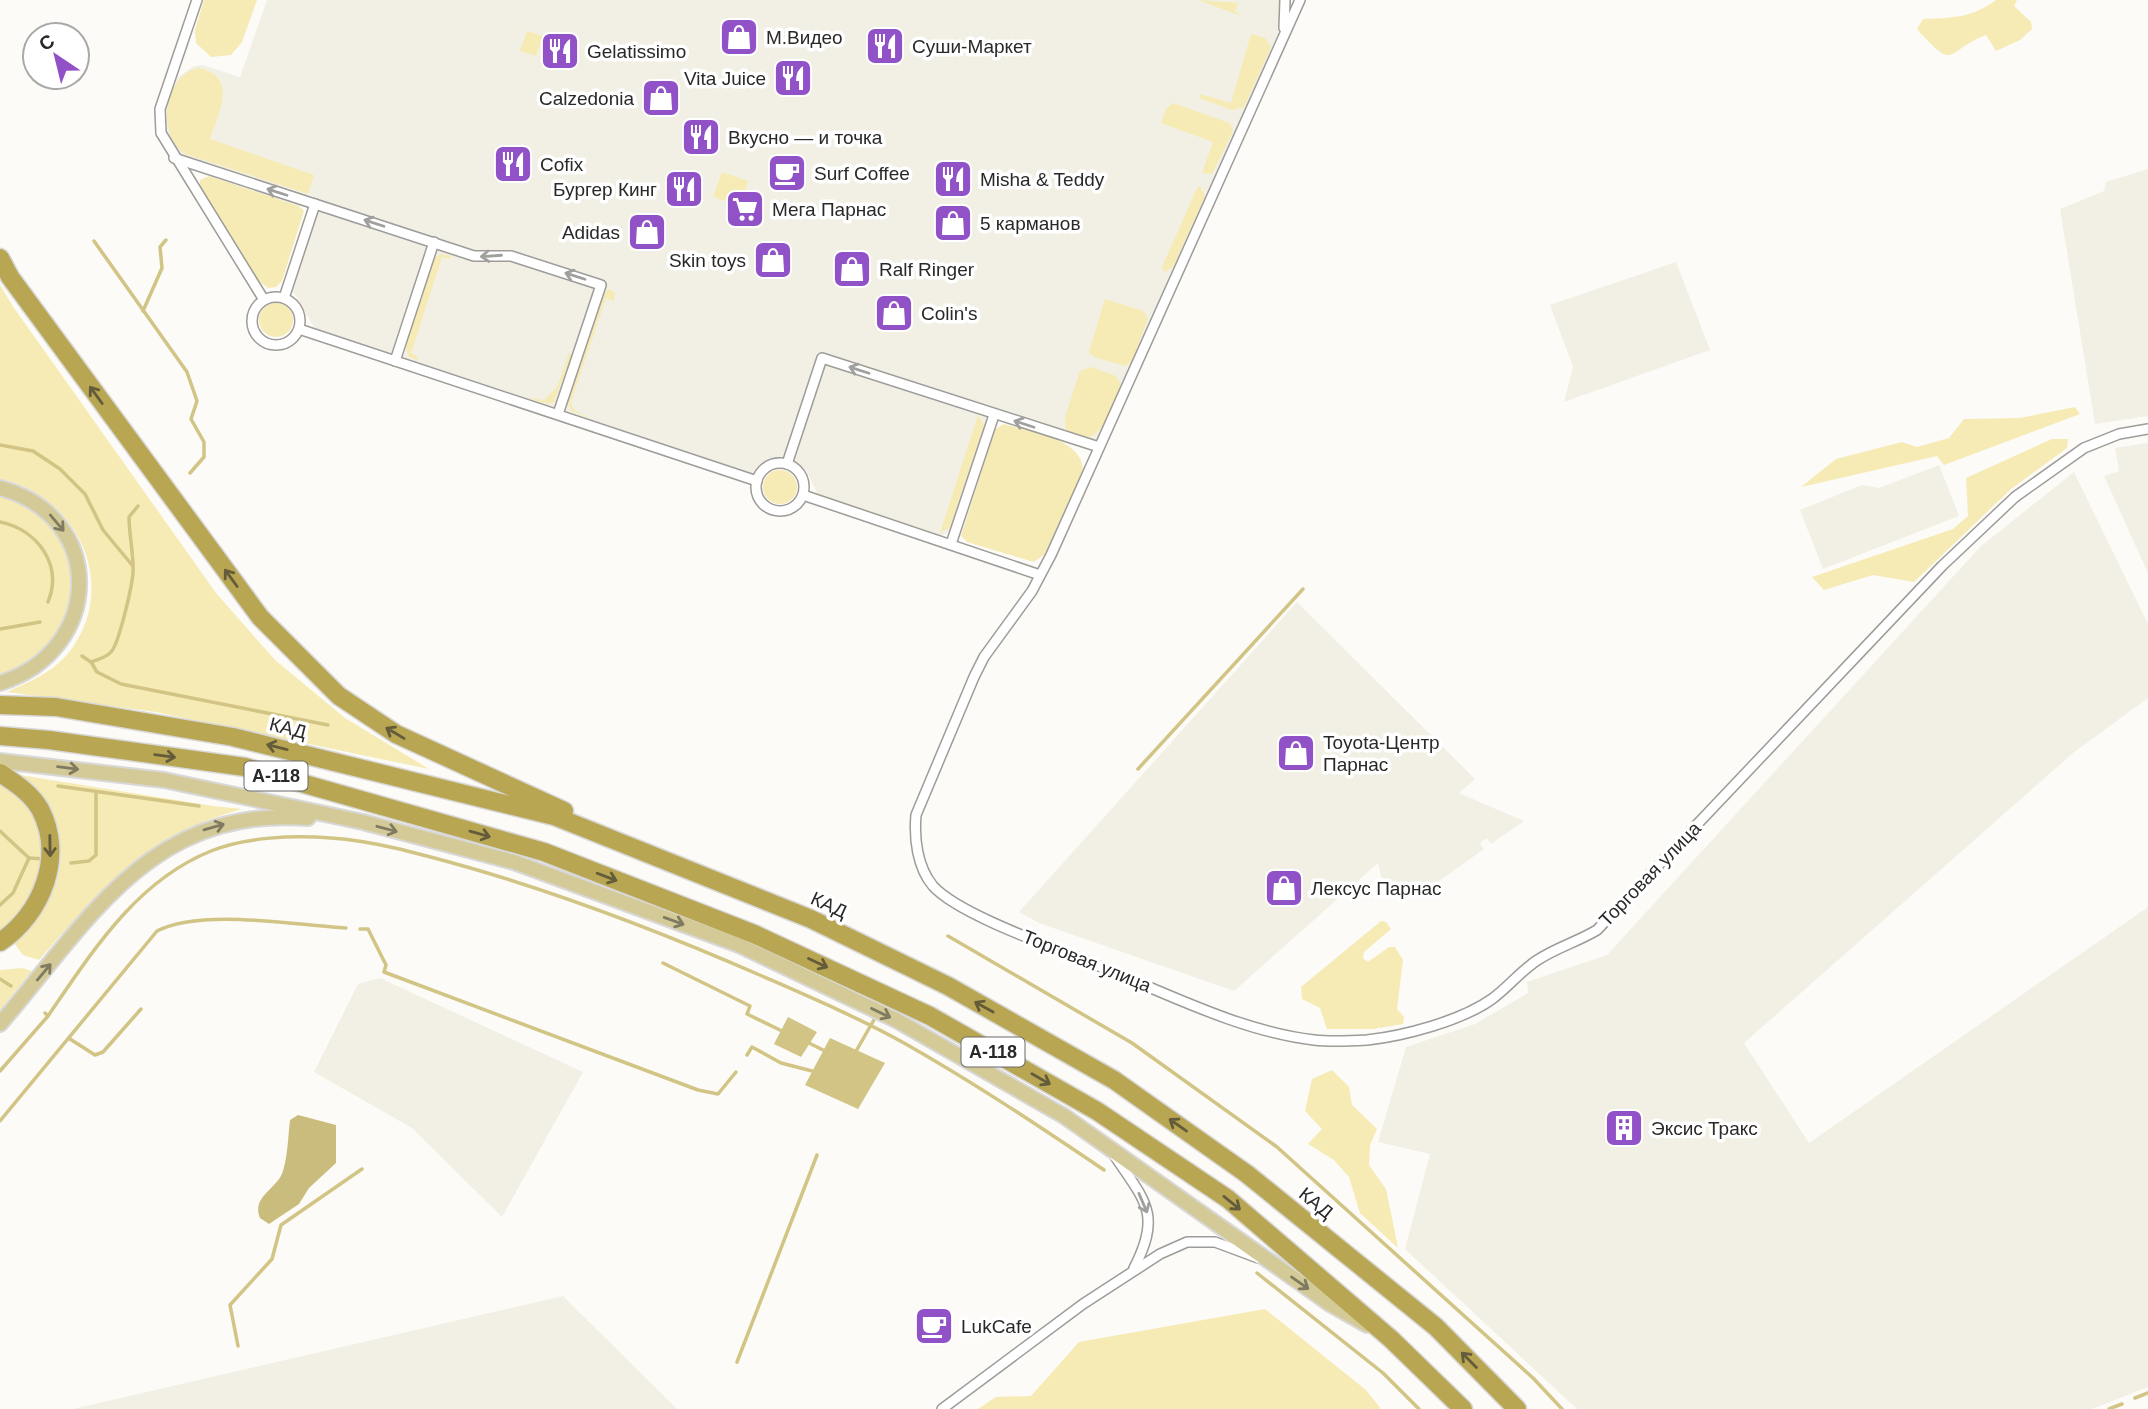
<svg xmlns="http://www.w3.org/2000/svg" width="2148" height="1409" viewBox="0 0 2148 1409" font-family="Helvetica,sans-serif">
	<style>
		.built { fill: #f2f0e4 }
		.green { fill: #f6ebb4 }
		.forest { fill: #c9bc7d }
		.water { fill: #d1c484 }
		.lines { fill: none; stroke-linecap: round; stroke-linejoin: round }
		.stream { stroke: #d1c484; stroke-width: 3.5 }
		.street-casing { stroke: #9d9c99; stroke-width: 12 }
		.primary-casing { stroke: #d9d8d8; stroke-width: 18 }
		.highway-casing { stroke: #d9d8d8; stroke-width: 21 }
		.street { stroke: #fff; stroke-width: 9 }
		.primary { stroke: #d4ca98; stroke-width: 14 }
		.highway { stroke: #b8a653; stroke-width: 18 }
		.oneway { stroke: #9f9f9e }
		.oneway2 { stroke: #635b39 }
		.oneway3 { stroke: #7f7a60 }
		.labels { text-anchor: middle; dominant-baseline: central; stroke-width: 7; stroke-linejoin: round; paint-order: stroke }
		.shield { fill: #fff; stroke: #6a6968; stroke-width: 2 }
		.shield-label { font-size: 18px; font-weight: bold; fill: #2a2928 }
		.poi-label { font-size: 19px; fill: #2a2928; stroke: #fff; text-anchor: start }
		.street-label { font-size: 19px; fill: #2a2928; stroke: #fff }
	</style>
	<rect width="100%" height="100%" fill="#fcfbf7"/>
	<g class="built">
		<path d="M 267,0 L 1279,0 L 1282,9 L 1278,35 L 1094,451 L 990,417 L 953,530 L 942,536 L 818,495 L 806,470 L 797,463 L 772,459 L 752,475 L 315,329 L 294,293 L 284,286 L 313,196 L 183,156 L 166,135 L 165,113 L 178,77 L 194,66 L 203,65 L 240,77 Z"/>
		<path d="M 2148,169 L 2148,416 L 2095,424 L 2060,209 L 2104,191 L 2106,182 Z"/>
		<path d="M 1676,262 L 1710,350 L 1564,402 L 1573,367 L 1550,305 Z"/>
		<path d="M 2148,443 L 2148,573 L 2104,476 L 2119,471 L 2115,448 Z"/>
		<path d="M 1939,465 L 1959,516 L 1823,569 L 1800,510 L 1862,485 L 1879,488 Z"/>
		<path d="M 2074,472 L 2148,624 L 2148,698 L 2073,753 L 1744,1043 L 1809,1143 L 2148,907 L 2148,1387 L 2092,1409 L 1577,1409 L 1405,1249 L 1430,1154 L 1378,1142 L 1406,1047 L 1475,1024 L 1528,993 L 1527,982 L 1607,955 L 1981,546 Z"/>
		<path d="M 1297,602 L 1475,779 L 1459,793 L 1524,821 L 1491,844 L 1487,838 L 1480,843 L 1484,849 L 1414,899 L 1381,877 L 1378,863 L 1234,991 L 1039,923 L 1019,912 Z"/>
		<path d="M 380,978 L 583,1072 L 502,1217 L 412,1128 L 314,1072 L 358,984 Z"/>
		<path d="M 563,1296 L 677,1409 L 73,1409 Z"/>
	</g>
	<g class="green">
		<path d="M 204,0 L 257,0 L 242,42 L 231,55 L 211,57 L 196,43 L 195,30 Z"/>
		<path d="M 1198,0 L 1238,3 L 1235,11 L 1241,16 Z"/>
		<path d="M 1996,0 L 2017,0 L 2014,6 L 2031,22 L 2032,29 L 2020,40 L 1996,51 L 1986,35 C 1945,50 1957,74 1917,29 L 1923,19 C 1951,18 1972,18 1996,0 Z"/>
		<path d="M 527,31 L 543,36 L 536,56 L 520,51 Z"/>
		<path d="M 1251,34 L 1265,38 L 1271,47 L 1244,107 L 1232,110 L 1199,98 L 1200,94 L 1231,103 Z"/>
		<path d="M 200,68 C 239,78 218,113 210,139 L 314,175 L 308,194 L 185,154 C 156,135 163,73 200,68 Z"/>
		<path d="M 1173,103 L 1230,123 L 1233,131 L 1212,174 L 1202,173 L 1213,142 L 1161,123 L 1166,109 Z"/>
		<path d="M 722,172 L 748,181 L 740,206 L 713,197 Z"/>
		<path d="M 209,176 L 299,206 L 304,211 L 282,281 L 276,287 L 268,288 L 259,281 L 200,188 L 200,180 Z"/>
		<path d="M 1200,186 L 1205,196 L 1173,267 L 1165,272 L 1162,267 L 1197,188 Z"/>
		<path d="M 440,254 L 451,256 L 450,259 L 442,257 L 411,353 L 418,356 L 417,360 L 409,357 L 405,346 L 434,259 Z"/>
		<path d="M 0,285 L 14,308 L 216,593 L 275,660 L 345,718 L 429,769 L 156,712 L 7,692 C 29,682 51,673 67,655 C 121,589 80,496 0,479 Z"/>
		<path d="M 609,289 L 615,293 L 614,301 L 606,298 L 571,402 L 574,410 L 590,418 L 571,411 L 568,402 L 605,292 Z"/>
		<path d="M 1105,299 L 1143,311 L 1148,318 L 1132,361 L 1125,366 L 1094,357 L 1089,352 Z"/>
		<circle cx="276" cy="320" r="17"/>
		<path d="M 569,353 L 572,354 L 554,402 L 548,404 L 524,397 L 544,400 L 557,387 Z"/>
		<path d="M 1091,367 L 1116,376 L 1122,386 C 1112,407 1097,459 1066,429 L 1065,417 L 1080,371 Z"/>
		<path d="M 2075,407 L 2080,414 L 1944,465 L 1937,456 L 1801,487 L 1836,459 L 1902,442 L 1917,447 L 1949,438 L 1964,419 L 2020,418 Z"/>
		<path d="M 978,415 L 984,425 L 950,527 L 940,533 Z"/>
		<path d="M 1004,424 C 1029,432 1083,438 1083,471 L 1045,554 L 1034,562 L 967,542 L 961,536 L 995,429 Z"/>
		<path d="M 2052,439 L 2068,439 L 2067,448 L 2011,489 L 1914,582 L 1873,575 L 1824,590 L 1812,577 L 1953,529 L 1968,516 L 1966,478 Z"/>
		<circle cx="780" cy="487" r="17"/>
		<path d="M 0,494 C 20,502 40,510 55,528 C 101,586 60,652 0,675 Z"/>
		<path d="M 20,775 L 213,806 L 242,809 C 143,837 105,886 39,960 L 23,955 L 14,943 C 56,911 77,849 46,803 C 39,793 28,784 20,775 Z"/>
		<path d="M 0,781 C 9,788 22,796 29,806 C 49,836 47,879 25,908 C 18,916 8,923 0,930 Z"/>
		<path d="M 1381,921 L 1386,922 L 1391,929 L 1364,952 L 1363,958 L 1368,962 L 1389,947 L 1395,947 L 1403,960 L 1397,1009 L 1404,1017 L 1403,1024 L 1373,1029 L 1327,1029 L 1320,1008 L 1302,999 L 1301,987 Z"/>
		<path d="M 22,968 L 32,971 L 0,1010 L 0,970 Z"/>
		<path d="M 1332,1070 L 1349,1087 L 1352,1105 L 1377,1129 L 1370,1145 L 1369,1165 L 1386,1189 L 1398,1248 L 1360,1213 L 1349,1177 L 1334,1160 L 1308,1144 L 1322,1129 L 1305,1111 L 1312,1079 Z"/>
		<path d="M 1265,1309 L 1366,1390 L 1381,1409 L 978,1409 L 996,1397 L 1031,1396 L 1079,1342 Z"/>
	</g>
	<path class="forest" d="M 298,1115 L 336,1125 L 336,1163 L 309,1188 L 299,1204 L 269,1224 L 260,1218 C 251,1196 278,1189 283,1171 C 288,1155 288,1136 290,1120 Z"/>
	<g class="water">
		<path d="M 788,1017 L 817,1032 L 801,1057 L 774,1044 Z"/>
		<path d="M 830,1038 L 885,1063 L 858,1109 L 805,1085 Z"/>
	</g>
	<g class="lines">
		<g class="stream">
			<path d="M 94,241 L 187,372 L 197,401 L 191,419 L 204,442 L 204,457 L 190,473"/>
			<path d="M 143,311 L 162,268 L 160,247 L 166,240"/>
			<path d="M 0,445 L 33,451 L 60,469 L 85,494 L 103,530 L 132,565"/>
			<path d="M 0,522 C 38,530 63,565 48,602"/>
			<path d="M 0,629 L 40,622"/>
			<path d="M 82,656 L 91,662 C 98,659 106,658 111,652 C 119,644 132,586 133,573 C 134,555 129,535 129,517 L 138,506"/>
			<path d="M 91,662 L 97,672 L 121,684 L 328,725"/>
			<path d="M 1138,769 L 1303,589"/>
			<path d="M 58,786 L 199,806"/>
			<path d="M 0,831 L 29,858 L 44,859"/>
			<path d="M 71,863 L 89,861 L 96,855 L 96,792"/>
			<path d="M 0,905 L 13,893 L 29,858"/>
			<path d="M 360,929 L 368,929 L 386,965 L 384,972 L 698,1090 L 718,1094 L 736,1072"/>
			<path d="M 948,936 L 1132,1043 L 1277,1147 L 1533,1378 L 1562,1409"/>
			<path d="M 663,963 L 750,1006 L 747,1014 L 784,1032"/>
			<path d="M 0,979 L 11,986"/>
			<path d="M 45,1013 L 48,1016 C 92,952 136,881 211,851 C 246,837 293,835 331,838 C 376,841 424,855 467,867 C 568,896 666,934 762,976 C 810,997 859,1018 904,1043 C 973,1082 1039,1126 1104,1170"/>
			<path d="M 70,1039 L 95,1055 L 103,1052 L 141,1009"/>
			<path d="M 807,1042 L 825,1051"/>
			<path d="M 855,1053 L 875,1018"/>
			<path d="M 747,1055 L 752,1047 L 781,1063 L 816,1072"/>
			<path d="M 0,1071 L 48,1016"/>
			<path d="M 0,1121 L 157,931 C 201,908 294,925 346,928"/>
			<path d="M 1257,1273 L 1383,1373 L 1419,1409"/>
			<path d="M 238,1346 L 230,1305 L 272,1259 L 281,1225 L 362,1169"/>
			<path d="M 737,1362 L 817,1155"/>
			<path d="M 2135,1398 L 2148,1393"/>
			<path d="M 2109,1409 L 2122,1404"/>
		</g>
		<g class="street-casing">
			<g id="street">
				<path d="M 197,0 L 160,109 L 161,133 L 264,300"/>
				<path d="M 1300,0 L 1051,555 L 1032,591 L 984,657 L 974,677 L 916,815 C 914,838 917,867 933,886 C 959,915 1056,948 1094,964 C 1162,991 1241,1032 1314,1040 C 1330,1042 1350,1041 1367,1040 C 1404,1036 1461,1021 1492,999 C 1507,988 1520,972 1536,961 C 1555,948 1577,942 1597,930 L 1942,566 L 2015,497 L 2084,448 L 2119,434 L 2148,429"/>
				<path d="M 1284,28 L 1285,0"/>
				<path d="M 174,158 L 474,256 L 511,256 L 601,285 L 558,414"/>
				<circle cx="276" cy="321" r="24"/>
				<path d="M 284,298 L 315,204"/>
				<path d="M 299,329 L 757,481"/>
				<path d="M 395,361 L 434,242"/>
				<circle cx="780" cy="487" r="24"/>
				<path d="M 787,464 L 822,358 L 1099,447"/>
				<path d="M 803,495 L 1040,575"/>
				<path d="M 951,544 L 994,415"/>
				<path d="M 1114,1155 C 1145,1201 1162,1214 1134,1268"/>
				<path d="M 942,1409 L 1083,1304 L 1160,1254 L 1187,1242 L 1215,1242 L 1258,1258"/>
			</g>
		</g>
		<g class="primary-casing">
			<g id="primary">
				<path d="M 0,488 C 108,517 103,651 0,683"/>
				<path d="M 0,761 L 164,780 L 363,822 L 514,862 L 739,945 L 896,1020 L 1064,1116 L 1330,1304 L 1367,1325"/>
				<path d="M 0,1024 C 90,919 151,806 308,818"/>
			</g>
		</g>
		<g class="highway-casing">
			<g id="highway">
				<path d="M 0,258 L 10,277 L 260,617 L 339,696 L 396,734 L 564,811"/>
				<path d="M 0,705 L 56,707 L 233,737 L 554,816 L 811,919 L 948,986 L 1114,1080 L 1247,1174 L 1436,1327 L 1517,1409"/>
				<path d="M 0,736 L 49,740 L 245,767 L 544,852 L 754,934 L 930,1016 L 1097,1111 L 1228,1199 L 1391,1339 L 1463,1409"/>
				<path d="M 0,773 C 15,783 31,793 40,809 C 65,856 42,914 0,942"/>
			</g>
		</g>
		<use href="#street" class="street"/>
		<use href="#primary" class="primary"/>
		<use href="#highway" class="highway"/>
	</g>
	<defs><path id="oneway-shaft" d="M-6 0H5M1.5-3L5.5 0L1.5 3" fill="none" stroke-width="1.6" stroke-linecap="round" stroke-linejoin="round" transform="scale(1.75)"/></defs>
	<g class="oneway">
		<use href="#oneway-shaft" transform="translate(277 192) rotate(-162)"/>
		<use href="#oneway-shaft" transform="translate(374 223) rotate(-162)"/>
		<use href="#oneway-shaft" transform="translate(491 256) rotate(176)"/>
		<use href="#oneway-shaft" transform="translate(575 276) rotate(-162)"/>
		<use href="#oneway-shaft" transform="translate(859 370) rotate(-162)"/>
		<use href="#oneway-shaft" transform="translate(1024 424) rotate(-162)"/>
		<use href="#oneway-shaft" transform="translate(1143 1203) rotate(67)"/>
	</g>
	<g class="oneway2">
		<use href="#oneway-shaft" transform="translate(96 395) rotate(-126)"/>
		<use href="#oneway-shaft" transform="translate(231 578) rotate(-126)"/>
		<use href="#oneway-shaft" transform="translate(395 733) rotate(-149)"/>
		<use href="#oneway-shaft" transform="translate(277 747) rotate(-166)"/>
		<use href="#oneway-shaft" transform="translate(165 756) rotate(8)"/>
		<use href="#oneway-shaft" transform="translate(480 834) rotate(16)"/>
		<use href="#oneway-shaft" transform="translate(50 846) rotate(89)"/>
		<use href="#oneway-shaft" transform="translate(607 877) rotate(21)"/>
		<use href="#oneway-shaft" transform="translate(818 963) rotate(25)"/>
		<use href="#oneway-shaft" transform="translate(984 1007) rotate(-151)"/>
		<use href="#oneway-shaft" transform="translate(1041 1079) rotate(30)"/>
		<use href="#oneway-shaft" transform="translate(1178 1125) rotate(-145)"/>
		<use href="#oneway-shaft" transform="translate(1232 1203) rotate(39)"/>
		<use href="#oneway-shaft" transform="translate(1469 1360) rotate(-135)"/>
	</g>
	<g class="oneway3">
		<use href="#oneway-shaft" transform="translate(57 523) rotate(50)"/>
		<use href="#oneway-shaft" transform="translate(68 768) rotate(7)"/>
		<use href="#oneway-shaft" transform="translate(214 827) rotate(-16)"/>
		<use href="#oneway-shaft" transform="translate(387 829) rotate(15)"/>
		<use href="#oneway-shaft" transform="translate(674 921) rotate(20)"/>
		<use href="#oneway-shaft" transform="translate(44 972) rotate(-50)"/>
		<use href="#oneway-shaft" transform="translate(881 1013) rotate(26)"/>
		<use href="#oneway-shaft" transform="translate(1300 1283) rotate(35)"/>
	</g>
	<defs>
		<g id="shop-square" transform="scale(2.0125)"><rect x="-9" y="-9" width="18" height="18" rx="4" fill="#9152c8" stroke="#fff"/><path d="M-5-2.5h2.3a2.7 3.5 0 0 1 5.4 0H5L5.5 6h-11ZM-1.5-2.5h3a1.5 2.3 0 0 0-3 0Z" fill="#fff"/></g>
		<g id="restaurant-square" transform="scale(2.0125)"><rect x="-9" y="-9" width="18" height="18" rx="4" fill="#9152c8" stroke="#fff"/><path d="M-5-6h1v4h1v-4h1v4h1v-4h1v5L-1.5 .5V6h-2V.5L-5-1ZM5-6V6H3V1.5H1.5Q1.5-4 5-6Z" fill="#fff"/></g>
		<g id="cafe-square" transform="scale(2.0125)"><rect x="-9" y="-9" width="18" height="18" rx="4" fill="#9152c8" stroke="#fff"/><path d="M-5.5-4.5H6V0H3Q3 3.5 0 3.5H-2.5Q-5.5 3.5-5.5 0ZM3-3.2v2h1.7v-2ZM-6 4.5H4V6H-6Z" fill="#fff"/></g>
		<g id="supermarket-square" transform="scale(2.0125)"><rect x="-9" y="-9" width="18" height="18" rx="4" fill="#9152c8" stroke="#fff"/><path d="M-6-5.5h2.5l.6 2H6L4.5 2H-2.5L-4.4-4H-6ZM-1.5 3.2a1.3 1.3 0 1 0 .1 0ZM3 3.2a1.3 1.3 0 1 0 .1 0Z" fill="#fff"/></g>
		<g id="building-square" transform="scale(2.0125)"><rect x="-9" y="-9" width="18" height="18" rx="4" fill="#9152c8" stroke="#fff"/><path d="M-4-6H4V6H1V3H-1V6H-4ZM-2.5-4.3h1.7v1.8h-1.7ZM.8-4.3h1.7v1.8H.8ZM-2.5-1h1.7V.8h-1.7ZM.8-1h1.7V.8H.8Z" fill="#fff"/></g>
	</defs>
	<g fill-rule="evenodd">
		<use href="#shop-square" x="739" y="37"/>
		<use href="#restaurant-square" x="885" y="46"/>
		<use href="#restaurant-square" x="560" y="51"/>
		<use href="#restaurant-square" x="793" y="78"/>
		<use href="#shop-square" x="661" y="98"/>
		<use href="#restaurant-square" x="701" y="137"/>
		<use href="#restaurant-square" x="513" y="164"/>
		<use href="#cafe-square" x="787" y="173"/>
		<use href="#restaurant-square" x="953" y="179"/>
		<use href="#restaurant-square" x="684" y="189"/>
		<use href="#supermarket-square" x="745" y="209"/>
		<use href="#shop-square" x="953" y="223"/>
		<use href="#shop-square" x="647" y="232"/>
		<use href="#shop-square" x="773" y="260"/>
		<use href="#shop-square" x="852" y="269"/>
		<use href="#shop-square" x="894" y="313"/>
		<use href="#shop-square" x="1296" y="753"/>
		<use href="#shop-square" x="1284" y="888"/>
		<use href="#building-square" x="1624" y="1128"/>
		<use href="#cafe-square" x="934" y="1326"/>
	</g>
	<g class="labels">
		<g class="shield">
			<rect x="244.5" y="761.5" width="63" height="29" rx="5"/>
			<rect x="961.5" y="1037.5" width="63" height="29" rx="5"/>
		</g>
		<g class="shield-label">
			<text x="276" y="776">А-118</text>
			<text x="993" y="1052">А-118</text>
		</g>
		<g class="poi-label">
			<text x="766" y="37">М.Видео</text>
			<text x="912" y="46">Суши-Маркет</text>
			<text x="587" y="51">Gelatissimo</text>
			<text x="766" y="78" text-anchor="end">Vita Juice</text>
			<text x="634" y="98" text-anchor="end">Calzedonia</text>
			<text x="728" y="137">Вкусно — и точка</text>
			<text x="540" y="164">Cofix</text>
			<text x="814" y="173">Surf Coffee</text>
			<text x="980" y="179">Misha &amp; Teddy</text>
			<text x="657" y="189" text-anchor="end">Бургер Кинг</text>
			<text x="772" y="209">Мега Парнас</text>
			<text x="980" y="223">5 карманов</text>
			<text x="620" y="232" text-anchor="end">Adidas</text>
			<text x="746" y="260" text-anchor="end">Skin toys</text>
			<text x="879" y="269">Ralf Ringer</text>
			<text x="921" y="313">Colin's</text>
			<text x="1323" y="742">Toyota-Центр<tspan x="1323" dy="22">Парнас</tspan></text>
			<text x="1311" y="888">Лексус Парнас</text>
			<text x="1651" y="1128">Эксис Тракс</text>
			<text x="961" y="1326">LukCafe</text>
		</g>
		<g class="street-label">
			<text transform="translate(288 728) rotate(14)">КАД</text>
			<text transform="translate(1650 874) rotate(-46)">Торговая улица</text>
			<text transform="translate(829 905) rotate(25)">КАД</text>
			<text transform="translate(1087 961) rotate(22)">Торговая улица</text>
			<text transform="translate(1316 1203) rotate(39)">КАД</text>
		</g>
	</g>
	<g transform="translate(56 56) rotate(325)"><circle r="33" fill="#ffffff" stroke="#aaa9a9" stroke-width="2"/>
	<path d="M0-5L12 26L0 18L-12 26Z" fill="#9152c8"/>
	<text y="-10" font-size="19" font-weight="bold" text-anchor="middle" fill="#2a2928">С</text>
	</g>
</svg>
